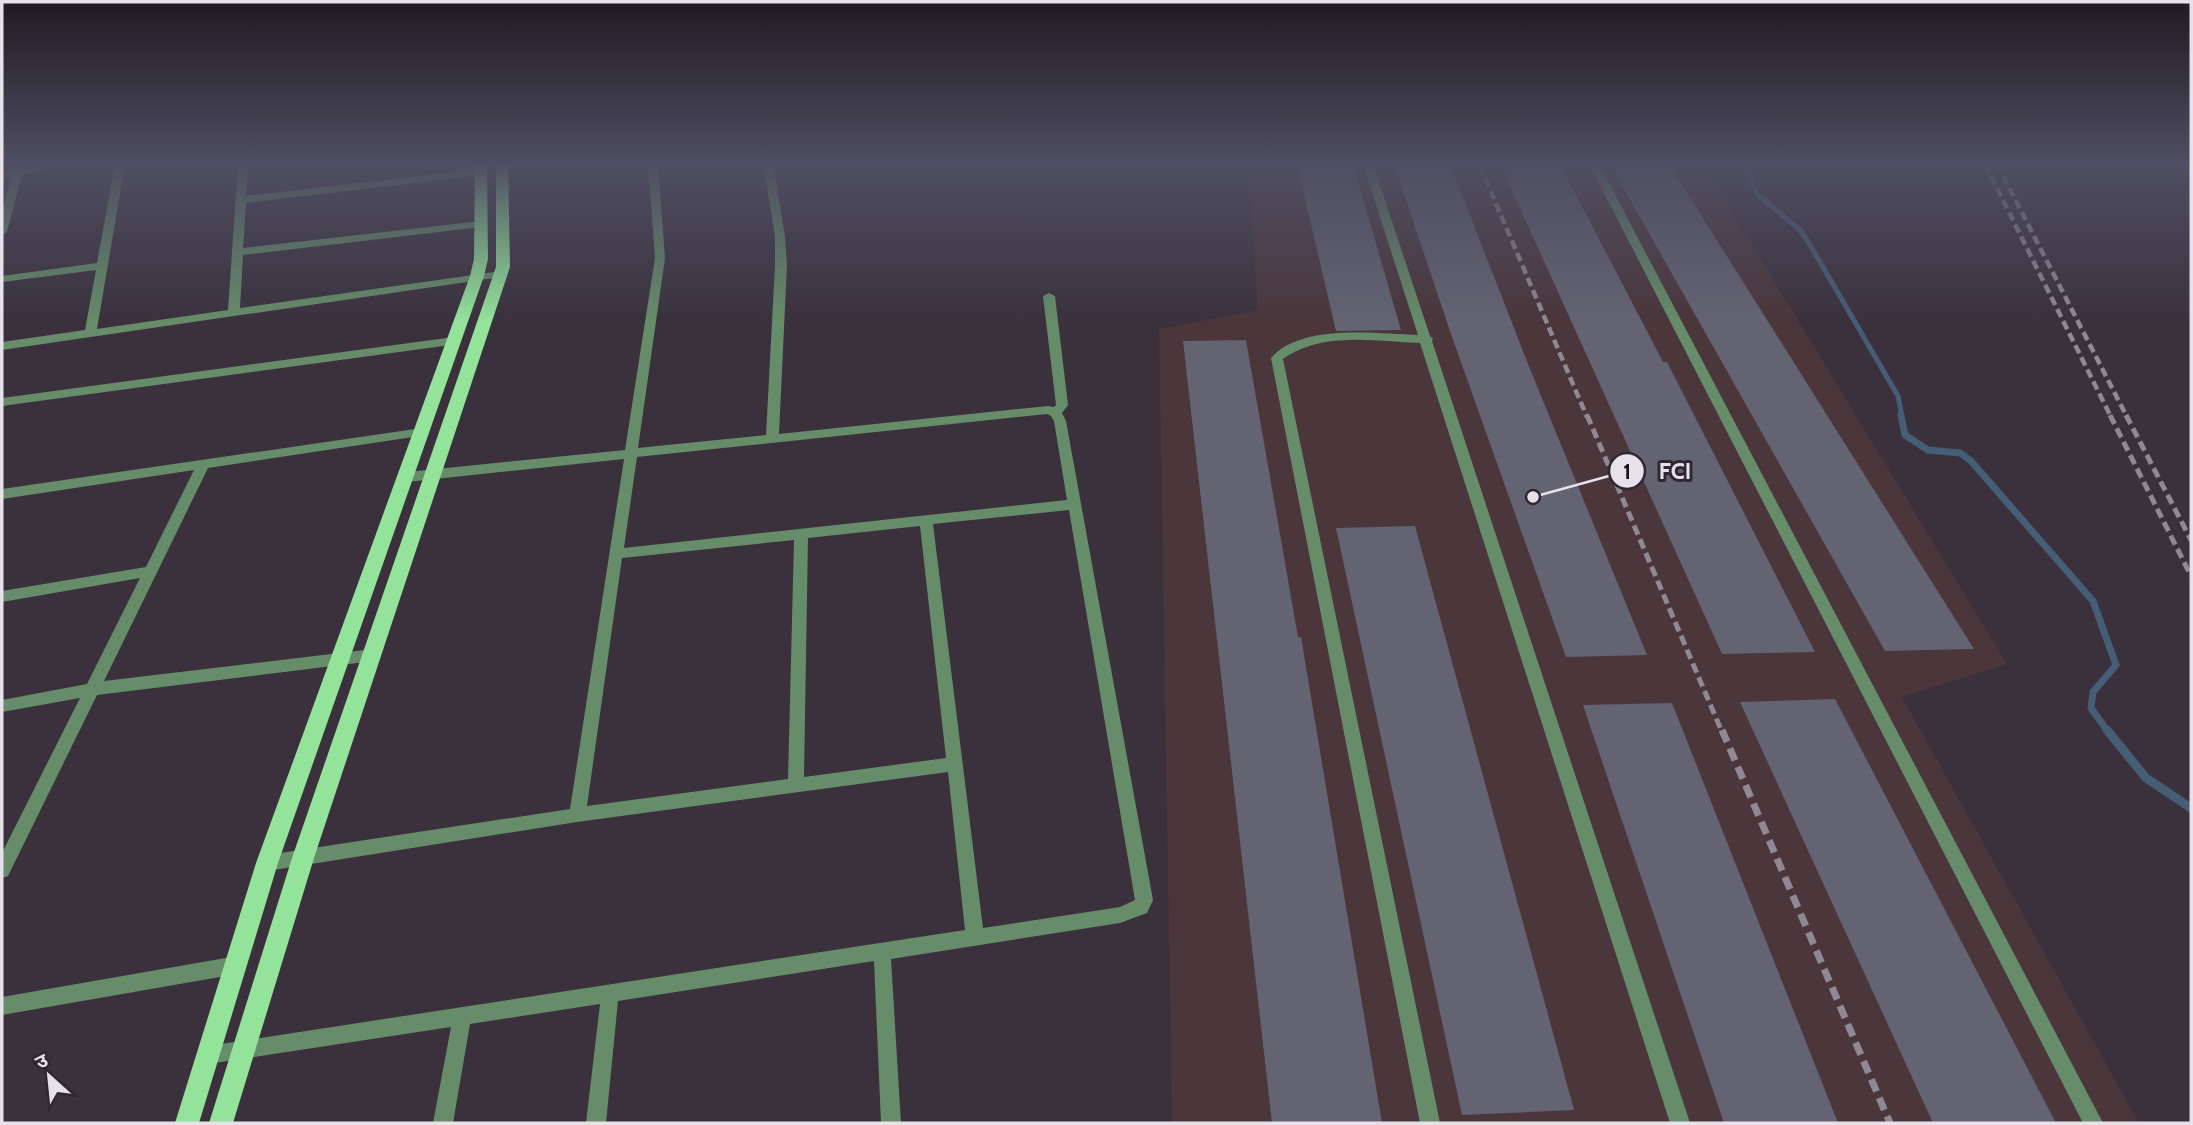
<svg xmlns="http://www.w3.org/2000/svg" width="2193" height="1125" viewBox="0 0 2193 1125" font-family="Cabin,'Noto Sans Devanagari',sans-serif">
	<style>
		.industrial { fill: #4a363b }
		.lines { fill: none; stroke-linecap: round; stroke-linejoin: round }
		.stream-far2 { stroke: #465d76; stroke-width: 5 }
		.stream-far1 { stroke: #465d76; stroke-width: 7 }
		.stream { stroke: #465d76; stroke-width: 9 }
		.building { fill: #636372 }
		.lane { fill: #668c69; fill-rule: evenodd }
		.street { fill: #668c69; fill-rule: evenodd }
		.primary { fill: #94e39b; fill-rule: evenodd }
		.rail-far2 { stroke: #908993; stroke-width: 4.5; stroke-dasharray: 9 4.5; stroke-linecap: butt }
		.rail-far1 { stroke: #908993; stroke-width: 5; stroke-dasharray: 10 5; stroke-linecap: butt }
		.rail { stroke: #908993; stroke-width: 7; stroke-dasharray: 13 7; stroke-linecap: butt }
		.leader { fill: none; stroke: #e7e1e9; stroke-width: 2.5 }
		.callout-dot { fill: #e7e1e9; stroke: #2f2733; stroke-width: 2.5 }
		.mark-label { font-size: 21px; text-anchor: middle; font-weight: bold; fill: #111 }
		.callout-label { font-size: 23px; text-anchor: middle; font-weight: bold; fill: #e7e1e9; stroke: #2f2733; stroke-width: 6; stroke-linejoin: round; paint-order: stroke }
	</style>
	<rect width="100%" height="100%" fill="#3a313d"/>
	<path class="industrial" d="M 1247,164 L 1703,164 L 2007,664 L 1902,697 L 2139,1123 L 1172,1123 L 1159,329 L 1258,310 Z"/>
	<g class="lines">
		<path class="stream-far2" d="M 1744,164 L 1757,194 L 1800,230 L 1809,243 L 1898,396 L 1902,417"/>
		<path class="stream-far1" d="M 1901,415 L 1905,435 L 1928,450 L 1960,453 L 1971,461 L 2093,601 L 2116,665 L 2093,692 L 2091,708 L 2108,732"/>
		<path class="stream" d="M 2107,730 L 2146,778 L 2191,808"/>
	</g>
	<g class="building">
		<path d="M 1297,164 L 1353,164 L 1401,330 L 1336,331 Z"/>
		<path d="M 1394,164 L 1450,164 L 1528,364 L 1647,655 L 1566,657 L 1452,337 Z"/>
		<path d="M 1500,164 L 1560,164 L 1663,362 L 1667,362 L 1815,652 L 1722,654 Z"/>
		<path d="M 1610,164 L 1669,164 L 1974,649 L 1885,651 Z"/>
		<path d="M 1246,340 L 1298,637 L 1301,637 L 1382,1123 L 1272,1123 L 1183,341 Z"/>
		<path d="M 1415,526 L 1574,1110 L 1462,1115 L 1336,528 Z"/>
		<path d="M 1835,699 L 2056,1123 L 1933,1123 L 1740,702 Z"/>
		<path d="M 1672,703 L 1838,1123 L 1724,1123 L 1583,705 Z"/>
	</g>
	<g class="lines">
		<g class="lane">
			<path d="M 1363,164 L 1373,164 L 1430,336 L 1433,339 L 1432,341 L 1690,1123 L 1670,1123 L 1420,343 C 1375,341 1322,331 1283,359 L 1440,1123 L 1420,1123 L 1271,358 C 1302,323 1376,334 1418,335 Z"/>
			<path d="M 1589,164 L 1599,164 L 2103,1123 L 2083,1123 Z"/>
		</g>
		<g class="street">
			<path d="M 44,164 L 65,164 L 22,175 L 7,232 L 2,235 L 2,212 L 11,177 L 2,179 L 2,173 Z"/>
			<path d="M 115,164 L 125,164 L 97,329 L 228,310 L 238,164 L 248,164 L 246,196 L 481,169 L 486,172 L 481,175 L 246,203 L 243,248 L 481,221 L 486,224 L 481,227 L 243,255 L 240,308 L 501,271 L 507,274 L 501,277 L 2,350 L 2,342 L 85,330 L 96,270 L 2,282 L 2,276 L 97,263 Z"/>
			<path d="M 648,164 L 658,164 L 665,258 L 638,448 L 766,435 L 775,265 L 775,236 L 763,164 L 773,164 L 785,236 L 787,265 L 779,434 L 1048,406 L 1054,407 L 1056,405 L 1043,296 L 1049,293 L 1055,296 L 1068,405 L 1062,413 L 1066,421 L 1153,900 L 1147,913 L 1120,923 L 891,959 L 901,1123 L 881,1123 L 874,961 L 618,1001 L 606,1123 L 586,1123 L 600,1004 L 470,1024 L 453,1123 L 433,1123 L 451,1027 L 208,1064 L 201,1062 L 199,1055 L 201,1048 L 208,1046 L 965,930 L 948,772 L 577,822 L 267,871 L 261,869 L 258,863 L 261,857 L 267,855 L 570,809 L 624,459 L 407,482 L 400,477 L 407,472 L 625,450 L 655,258 ZM 1047,414 L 1051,416 L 1054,421 L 1067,500 L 624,548 L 637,457 ZM 1069,510 L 1135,900 L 1120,907 L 983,928 L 933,524 ZM 920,526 L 946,758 L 804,777 L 808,538 ZM 794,540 L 788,779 L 587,806 L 622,558 Z"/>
			<path d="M 454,337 L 460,341 L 458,344 L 2,406 L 2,398 Z"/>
			<path d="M 422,428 L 428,432 L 426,435 L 208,468 L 104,681 L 373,649 L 378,651 L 380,655 L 378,659 L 373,661 L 97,695 L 8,876 L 2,878 L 2,853 L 80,698 L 2,712 L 2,700 L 87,684 L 140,578 L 2,602 L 2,591 L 146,567 L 194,470 L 2,499 L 2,489 Z"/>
			<path d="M 237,956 L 243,959 L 246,965 L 243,971 L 237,974 L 2,1015 L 2,997 Z"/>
		</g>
		<g class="primary">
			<path d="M 475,164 L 487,164 L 488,259 L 484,276 L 278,863 L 199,1123 L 175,1123 L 256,863 L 470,276 L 474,259 Z"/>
			<path d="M 496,164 L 508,164 L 510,267 L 314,858 L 233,1123 L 209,1123 L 292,858 L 496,267 Z"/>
		</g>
		<g class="rail-far2">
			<path d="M 1985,164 L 2111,417"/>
			<path d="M 1997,164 L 2127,417"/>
			<path d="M 1480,166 L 1587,417"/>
		</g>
		<g class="rail-far1">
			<path d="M 1587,415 L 1722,732"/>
			<path d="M 2110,415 L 2191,576"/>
			<path d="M 2126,415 L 2191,540"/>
		</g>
		<path class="rail" d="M 1722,730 L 1890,1123"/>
	</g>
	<linearGradient id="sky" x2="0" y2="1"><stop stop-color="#201b22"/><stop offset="0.51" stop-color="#4f4e62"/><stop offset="1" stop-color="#4f4e62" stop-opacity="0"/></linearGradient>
	<rect width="2193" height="322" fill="url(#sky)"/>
	<path class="leader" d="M1533 497L1627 471"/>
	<g class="callout-dot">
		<circle cx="1533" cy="497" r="7"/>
		<circle cx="1627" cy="471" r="18"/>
	</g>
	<g class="mark-label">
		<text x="1627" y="479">1</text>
	</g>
	<g class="callout-label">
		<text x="1675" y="479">FCI</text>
	</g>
	<rect width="2193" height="1125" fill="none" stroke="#e7e1e9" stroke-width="7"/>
	<g transform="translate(49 1076) rotate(333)" stroke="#2f2733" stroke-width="5" paint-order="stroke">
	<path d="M0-5L12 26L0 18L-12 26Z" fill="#e7e1e9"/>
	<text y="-10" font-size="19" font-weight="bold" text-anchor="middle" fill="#e7e1e9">उ</text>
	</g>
</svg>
